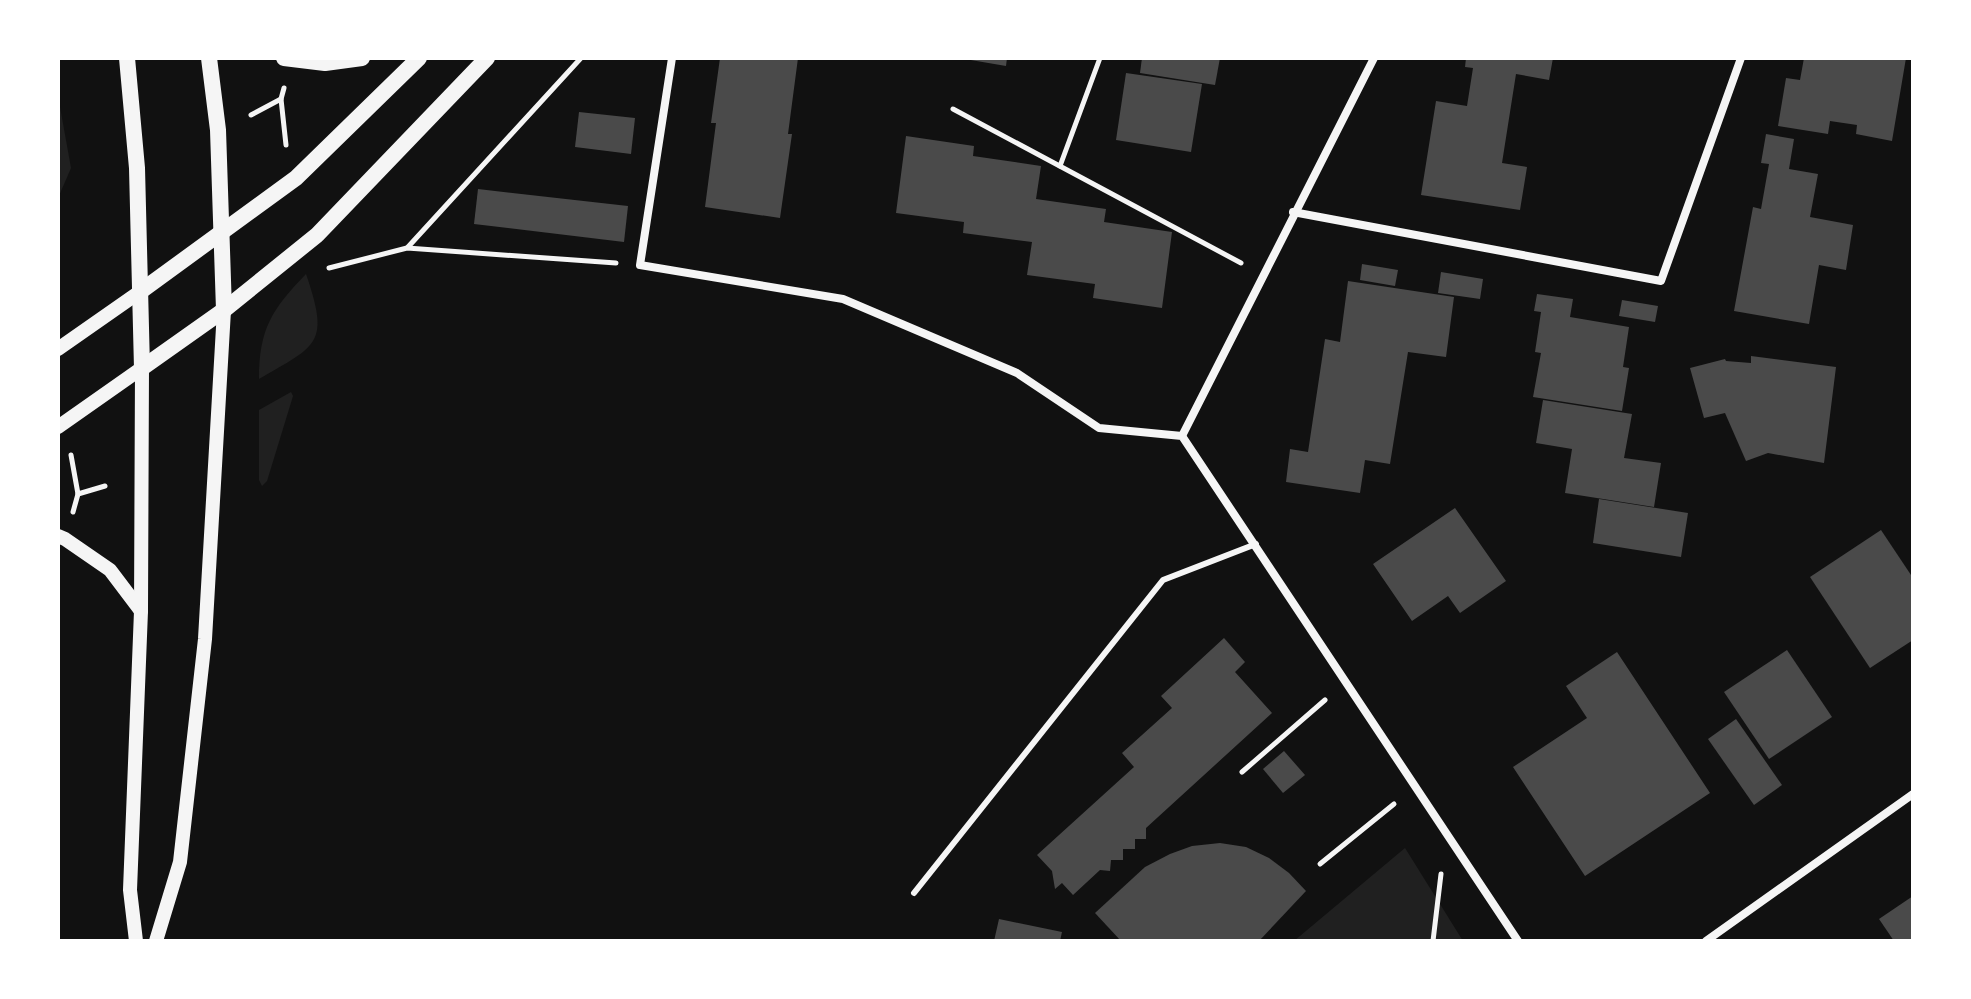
<svg xmlns="http://www.w3.org/2000/svg" width="1971" height="999" viewBox="0 0 1971 999" font-family="'PT Serif',serif">
	<style>
		.green { fill: #202020 }
		.building { fill: #4a4a4a }
		.lines { fill: none; stroke-linecap: round; stroke-linejoin: round }
		.path { stroke: #f5f5f5; stroke-width: 5 }
		.service { stroke: #f5f5f5; stroke-width: 6 }
		.minor { stroke: #f5f5f5; stroke-width: 8 }
		.tertiary { stroke: #f5f5f5; stroke-width: 14 }
		.secondary { stroke: #f5f5f5; stroke-width: 16 }
	</style>
	<rect width="100%" height="100%" fill="#111"/>
	<g class="green">
		<path d="M 58,96 L 71,168 L 58,198 Z"/>
		<path d="M 306,274 C 330,344 318,345 259,379 C 259,329 272,309 306,274 Z"/>
		<path d="M 291,392 L 293,396 L 267,481 L 262,486 L 259,480 L 259,410 Z"/>
		<path d="M 1405,848 L 1463,941 L 1294,941 Z"/>
	</g>
	<g class="building">
		<path d="M 720,58 L 798,58 L 788,134 L 792,134 L 780,218 L 705,207 L 716,123 L 711,123 Z"/>
		<path d="M 959,58 L 1007,58 L 1006,66 Z"/>
		<path d="M 1142,58 L 1220,58 L 1215,85 L 1140,73 Z"/>
		<path d="M 1466,58 L 1553,58 L 1549,80 L 1516,74 L 1502,163 L 1527,167 L 1520,210 L 1421,195 L 1436,101 L 1467,106 L 1473,68 L 1465,67 Z"/>
		<path d="M 1804,58 L 1906,58 L 1892,141 L 1856,134 L 1857,125 L 1830,121 L 1828,134 L 1778,126 L 1786,78 L 1800,80 Z"/>
		<path d="M 1126,73 L 1202,84 L 1191,152 L 1116,140 Z"/>
		<path d="M 579,112 L 635,118 L 631,154 L 575,147 Z"/>
		<path d="M 1766,134 L 1794,139 L 1789,169 L 1818,174 L 1810,217 L 1853,225 L 1846,270 L 1819,265 L 1809,324 L 1734,311 L 1753,207 L 1761,209 L 1769,164 L 1761,163 Z"/>
		<path d="M 906,136 L 974,146 L 973,156 L 1041,166 L 1036,199 L 1106,209 L 1104,222 L 1172,232 L 1162,308 L 1093,298 L 1095,284 L 1027,275 L 1032,242 L 963,233 L 964,222 L 896,213 Z"/>
		<path d="M 478,189 L 628,206 L 624,242 L 474,224 Z"/>
		<path d="M 1362,264 L 1398,270 L 1395,286 L 1360,280 Z"/>
		<path d="M 1441,272 L 1483,279 L 1480,299 L 1438,293 Z"/>
		<path d="M 1348,281 L 1454,297 L 1446,357 L 1408,352 L 1390,464 L 1365,460 L 1360,493 L 1286,482 L 1290,449 L 1308,452 L 1325,339 L 1340,342 Z"/>
		<path d="M 1537,294 L 1573,299 L 1570,317 L 1629,327 L 1623,367 L 1629,368 L 1622,411 L 1533,397 L 1541,353 L 1535,352 L 1541,312 L 1534,311 Z"/>
		<path d="M 1622,300 L 1658,306 L 1655,322 L 1619,316 Z"/>
		<path d="M 1751,356 L 1836,367 L 1824,463 L 1768,453 L 1746,461 L 1725,413 L 1704,418 L 1690,368 L 1725,359 L 1726,361 L 1751,363 Z"/>
		<path d="M 1543,400 L 1632,414 L 1624,458 L 1661,463 L 1654,507 L 1565,493 L 1572,449 L 1536,443 Z"/>
		<path d="M 1599,499 L 1688,513 L 1681,557 L 1593,543 Z"/>
		<path d="M 1455,508 L 1506,581 L 1460,613 L 1448,596 L 1412,621 L 1373,564 Z"/>
		<path d="M 1881,530 L 1913,578 L 1913,640 L 1870,668 L 1810,577 Z"/>
		<path d="M 1224,638 L 1245,662 L 1235,672 L 1272,713 L 1146,828 L 1146,839 L 1135,839 L 1135,849 L 1123,849 L 1123,860 L 1111,860 L 1110,871 L 1100,870 L 1073,895 L 1062,883 L 1055,889 L 1052,871 L 1037,855 L 1134,767 L 1122,753 L 1172,708 L 1161,696 Z"/>
		<path d="M 1787,650 L 1832,717 L 1769,759 L 1724,692 Z"/>
		<path d="M 1617,652 L 1710,793 L 1585,876 L 1513,767 L 1587,718 L 1566,686 Z"/>
		<path d="M 1736,719 L 1782,785 L 1754,805 L 1708,739 Z"/>
		<path d="M 1284,751 L 1305,775 L 1283,793 L 1263,769 Z"/>
		<path d="M 1220,843 L 1246,847 L 1269,858 L 1289,873 L 1306,891 L 1259,941 L 1121,941 L 1095,913 L 1145,867 L 1170,854 L 1192,846 Z"/>
		<path d="M 1913,896 L 1913,941 L 1894,941 L 1879,919 Z"/>
		<path d="M 999,919 L 1062,932 L 1060,941 L 994,941 Z"/>
	</g>
	<g class="lines">
		<g class="path">
			<path d="M 284,88 L 281,99 L 286,145"/>
			<path d="M 953,109 L 1241,263"/>
			<path d="M 251,115 L 281,99"/>
			<path d="M 1060,166 L 1100,58"/>
			<path d="M 408,247 L 581,58"/>
			<path d="M 329,268 L 407,248 L 616,263"/>
			<path d="M 71,455 L 78,494 L 73,512"/>
			<path d="M 78,494 L 105,486"/>
			<path d="M 1242,772 L 1325,700"/>
			<path d="M 1320,864 L 1394,804"/>
			<path d="M 1433,941 L 1441,874"/>
		</g>
		<path class="service" d="M 914,893 L 1163,580 L 1256,544"/>
		<g class="minor">
			<path d="M 672,58 L 640,265 L 843,299 L 1017,373 L 1099,428 L 1182,436 L 1518,941"/>
			<path d="M 1293,212 L 1661,281 L 1741,58"/>
			<path d="M 1182,436 L 1374,58"/>
			<path d="M 1706,941 L 1913,794"/>
		</g>
		<g class="tertiary">
			<path d="M 58,349 L 141,291"/>
			<path d="M 58,427 L 142,368"/>
			<path d="M 58,536 L 65,539 L 110,570 L 141,611"/>
			<path d="M 136,941 L 130,890 L 141,611 L 142,368"/>
			<path d="M 156,941 L 180,862 L 205,639 L 224,310"/>
		</g>
		<g class="secondary">
			<path d="M 127,58 L 137,168 L 142,368"/>
			<path d="M 209,58 L 218,130 L 224,310"/>
			<path d="M 284,58 L 325,63 L 362,58"/>
			<path d="M 141,291 L 296,178 L 419,58"/>
			<path d="M 142,368 L 224,310 L 317,235 L 487,58"/>
		</g>
	</g>
	<rect width="1971" height="999" fill="none" stroke="#ffffff" stroke-width="120"/>
</svg>
